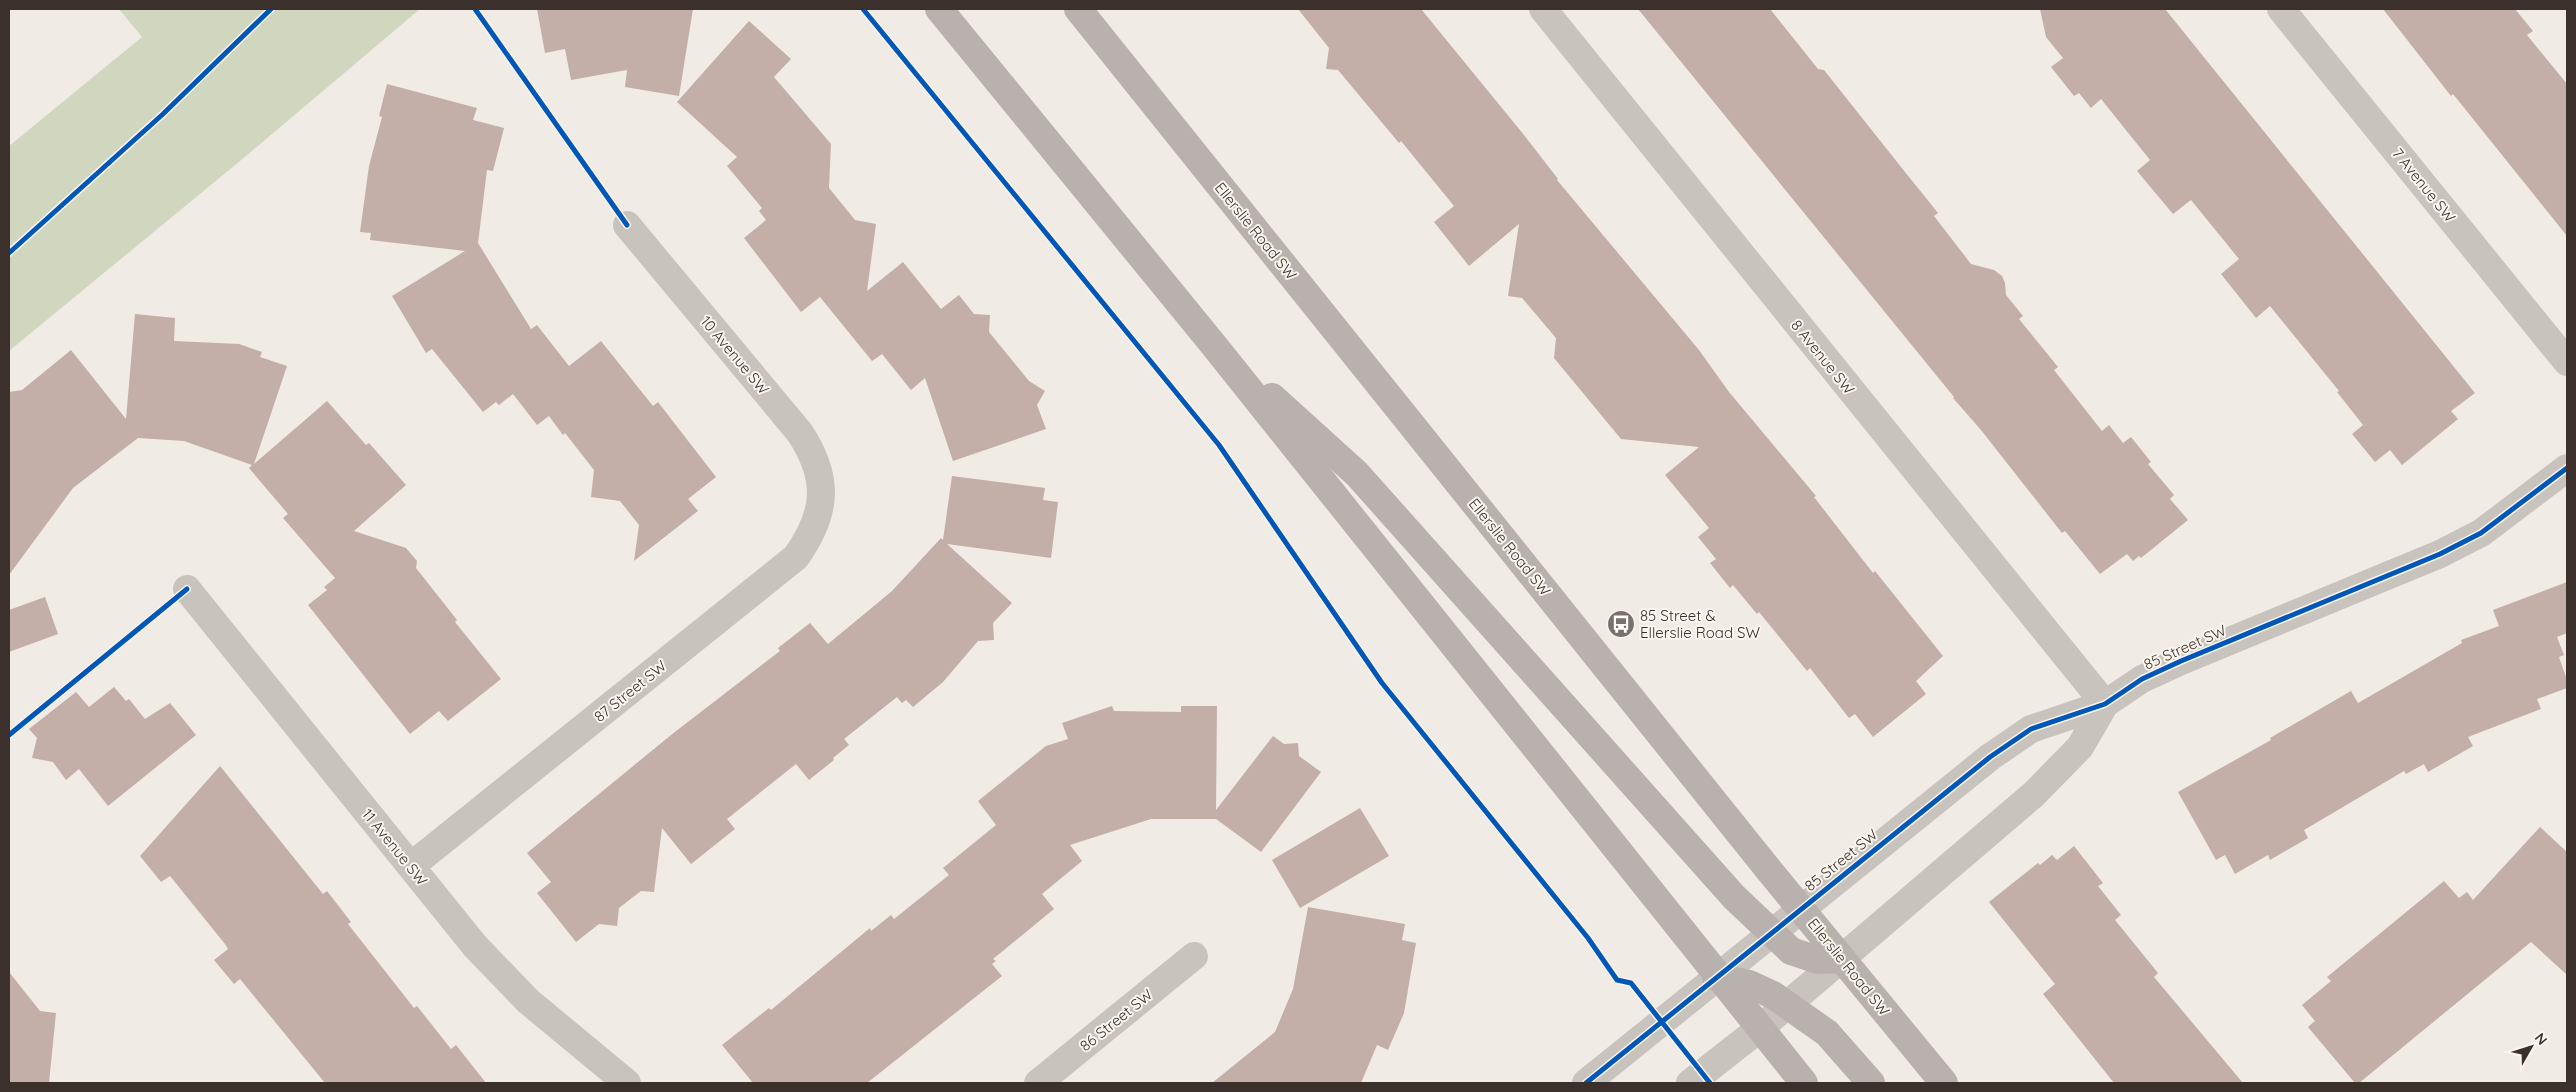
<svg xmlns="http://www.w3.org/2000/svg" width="2576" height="1092" viewBox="0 0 2576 1092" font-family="Quicksand,sans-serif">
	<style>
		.green { fill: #d1d6bf }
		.building { fill: #c3afa7 }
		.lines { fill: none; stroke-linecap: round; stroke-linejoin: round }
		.minor { stroke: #c9c3be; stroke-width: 28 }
		.major { stroke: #b8b1ad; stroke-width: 28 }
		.cycleway-casing { stroke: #fbf5ee; stroke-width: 8 }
		.cycleway { stroke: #0057b8; stroke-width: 5 }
		.labels { text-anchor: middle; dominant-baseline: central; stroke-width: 4; stroke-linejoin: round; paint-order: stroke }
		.street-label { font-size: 15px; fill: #3b302b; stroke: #fbf5ee }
		.poi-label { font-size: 15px; fill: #3b302b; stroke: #fbf5ee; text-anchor: start }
	</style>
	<rect width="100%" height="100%" fill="#f0ebe5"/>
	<path class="green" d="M 119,9 L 420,9 L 240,161 L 9,351 L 9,146 L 142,37 Z"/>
	<g class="building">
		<path d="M 537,9 L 693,9 L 679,96 L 625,87 L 627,70 L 571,80 L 565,49 L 545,53 Z"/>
		<path d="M 1298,9 L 1421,9 L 1524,135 L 1558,179 L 1557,180 L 1699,350 L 1729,392 L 1816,496 L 1814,497 L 1873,573 L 1875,571 L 1943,656 L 1916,681 L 1926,694 L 1873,737 L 1855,714 L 1849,718 L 1810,668 L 1807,671 L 1759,612 L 1757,614 L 1733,585 L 1730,588 L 1710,563 L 1716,559 L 1698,537 L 1709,528 L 1665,475 L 1699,447 L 1621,439 L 1554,358 L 1556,338 L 1522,298 L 1508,296 L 1519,224 L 1469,266 L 1434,222 L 1454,206 L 1401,141 L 1399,143 L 1338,70 L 1326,69 L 1329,48 Z"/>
		<path d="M 1638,9 L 1770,9 L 1818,69 L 1824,70 L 1905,172 L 1938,213 L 1934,216 L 1971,264 L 1994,270 L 2002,276 L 2005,283 L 2006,295 L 2023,316 L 2019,319 L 2058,367 L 2054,370 L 2102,431 L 2109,425 L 2123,443 L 2131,437 L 2151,462 L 2148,464 L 2174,495 L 2170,499 L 2188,520 L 2141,558 L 2139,556 L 2133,561 L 2127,554 L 2100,574 L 2065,531 L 2062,533 L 1981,430 L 1953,398 L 1954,397 Z"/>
		<path d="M 2040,9 L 2165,9 L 2475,393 L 2451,411 L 2458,419 L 2402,465 L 2390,450 L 2375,462 L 2352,434 L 2363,425 L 2337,392 L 2339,391 L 2270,306 L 2256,318 L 2221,274 L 2239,259 L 2191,200 L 2173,214 L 2137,171 L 2150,160 L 2101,99 L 2091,108 L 2079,93 L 2074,96 L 2051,67 L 2063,58 L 2046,37 Z"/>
		<path d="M 2383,9 L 2515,9 L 2533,31 L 2527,35 L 2567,84 L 2567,236 L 2453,94 L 2451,96 Z"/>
		<path d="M 749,21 L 791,59 L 774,77 L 831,144 L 829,188 L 855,220 L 876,224 L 867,291 L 903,262 L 941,309 L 959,295 L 974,314 L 990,315 L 989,332 L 1029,381 L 1045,391 L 1037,405 L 1046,429 L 953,461 L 925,378 L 911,390 L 882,354 L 872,361 L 820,297 L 801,312 L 744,238 L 766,220 L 759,211 L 762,208 L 727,166 L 737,157 L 677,102 Z"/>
		<path d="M 387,84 L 477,108 L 473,120 L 504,128 L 493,171 L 487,170 L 478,243 L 531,329 L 537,325 L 569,366 L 601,341 L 653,406 L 658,402 L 716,477 L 688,499 L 698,511 L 634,561 L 639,525 L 620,501 L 591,497 L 594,470 L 565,433 L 563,435 L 549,416 L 537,425 L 513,394 L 499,405 L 496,402 L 483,412 L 432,349 L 426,353 L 392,296 L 465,251 L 370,240 L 371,233 L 360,232 L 369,166 L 382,117 L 379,116 Z"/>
		<path d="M 135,314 L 175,318 L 174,341 L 239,344 L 262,352 L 260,357 L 287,366 L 254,464 L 327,401 L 366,445 L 369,443 L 406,485 L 354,531 L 406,548 L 417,561 L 416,568 L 457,620 L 455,622 L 501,679 L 448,721 L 439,711 L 410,734 L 308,605 L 327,590 L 324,587 L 335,578 L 283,518 L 288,514 L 249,468 L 252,465 L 184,441 L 138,438 L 73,488 L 9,575 L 9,392 L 22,390 L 71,350 L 126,419 Z"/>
		<path d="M 952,476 L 1045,488 L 1043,500 L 1058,502 L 1051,558 L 947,544 L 1012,603 L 993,623 L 994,640 L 978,641 L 943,682 L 913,707 L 906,700 L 902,703 L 897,697 L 844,739 L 849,745 L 833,758 L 834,760 L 809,780 L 796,764 L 727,819 L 735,829 L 691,864 L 662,828 L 654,892 L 641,891 L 619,908 L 617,926 L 599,924 L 576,942 L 537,893 L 551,882 L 527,853 L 671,735 L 780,651 L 778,648 L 810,623 L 828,644 L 892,591 L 941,538 L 943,540 Z"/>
		<path d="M 2567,582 L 2567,633 L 2557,637 L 2564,655 L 2559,657 L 2567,680 L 2567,688 L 2537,699 L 2541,709 L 2468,737 L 2473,746 L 2428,772 L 2424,764 L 2406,774 L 2404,771 L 2304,830 L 2308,838 L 2270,860 L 2268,855 L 2235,874 L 2225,855 L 2216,860 L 2178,792 L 2271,740 L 2270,738 L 2351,691 L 2358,703 L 2462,643 L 2461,640 L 2499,626 L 2493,610 Z"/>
		<path d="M 45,597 L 58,634 L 9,652 L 9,610 Z"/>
		<path d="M 114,687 L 126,701 L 129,699 L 145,719 L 170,703 L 196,735 L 108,806 L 79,769 L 66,780 L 53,762 L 32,758 L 37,738 L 29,729 L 76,692 L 89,707 Z"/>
		<path d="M 1112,706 L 1114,711 L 1181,712 L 1181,706 L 1217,706 L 1216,810 L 1273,736 L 1284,744 L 1298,743 L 1299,756 L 1321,772 L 1261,852 L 1216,819 L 1151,819 L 1070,845 L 1082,861 L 1042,894 L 1054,909 L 993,959 L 996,961 L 992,964 L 1002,976 L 867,1083 L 753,1083 L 722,1045 L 769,1008 L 771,1010 L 870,928 L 871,931 L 891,915 L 894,919 L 949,875 L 943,868 L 996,825 L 978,801 L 1046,746 L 1068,739 L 1062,723 Z"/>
		<path d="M 220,766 L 323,894 L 327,891 L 351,922 L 348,924 L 414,1008 L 417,1006 L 451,1049 L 456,1045 L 486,1083 L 325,1083 L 240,979 L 234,984 L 214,960 L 228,949 L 225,944 L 170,876 L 161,882 L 140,856 Z"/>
		<path d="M 1360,808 L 1389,856 L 1300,908 L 1272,860 Z"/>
		<path d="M 2540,827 L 2567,852 L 2567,975 L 2531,942 L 2359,1083 L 2355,1083 L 2308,1027 L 2315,1021 L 2302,1005 L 2331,981 L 2327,977 L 2444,881 L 2459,898 L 2467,892 L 2473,900 Z"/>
		<path d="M 2074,846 L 2103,883 L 2098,886 L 2121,915 L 2115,920 L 2158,973 L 2154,977 L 2243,1083 L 2114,1083 L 2043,994 L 2055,984 L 1989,902 L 2038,863 L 2040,865 L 2052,855 L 2057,860 Z"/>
		<path d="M 1308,907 L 1405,924 L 1402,940 L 1416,943 L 1404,1013 L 1388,1050 L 1377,1045 L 1361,1083 L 1212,1083 L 1275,1032 L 1293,989 Z"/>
		<path d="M 9,972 L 40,1011 L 56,1013 L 49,1083 L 9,1083 Z"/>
	</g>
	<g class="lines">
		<g class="minor">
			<path d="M 1543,9 L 2105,704"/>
			<path d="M 2281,9 L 2567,362"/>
			<path d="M 187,589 L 475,946 L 528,1001 L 627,1083"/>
			<path d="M 411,866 L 796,557 C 827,513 830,479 800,433 L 627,225"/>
			<path d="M 1038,1083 L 1194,956"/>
			<path d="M 1586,1083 L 1990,757 L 2031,729 L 2105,704 L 2142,679 L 2181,661 L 2440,554 L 2481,533 L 2567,468"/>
			<path d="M 1690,1083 L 1759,1029 L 2034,794 L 2080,747 L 2105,704"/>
		</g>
		<g class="major">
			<path d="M 939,9 L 1212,343 L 1804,1083"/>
			<path d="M 1078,9 L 1768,869 L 1944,1083"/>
			<path d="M 1272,397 L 1357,474 L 1734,897 L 1791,951 L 1818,960 L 1842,959"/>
			<path d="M 1716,977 L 1749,984 L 1773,995 L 1827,1033 L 1871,1083"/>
		</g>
		<g class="cycleway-casing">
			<g id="cycleway">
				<path d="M 475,9 L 627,225"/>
				<path d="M 863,9 L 1219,445 L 1382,683 L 1588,938 L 1617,980 L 1631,983 L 1710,1083"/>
				<path d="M 9,253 L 163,114 L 271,9"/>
				<path d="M 9,735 L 187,589"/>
				<path d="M 1586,1083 L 1990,757 L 2031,729 L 2105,704 L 2142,679 L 2181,661 L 2440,554 L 2481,533 L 2567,468"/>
			</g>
		</g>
		<use href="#cycleway" class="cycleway"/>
	</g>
	<defs>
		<g id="bus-disc" transform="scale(1.4375)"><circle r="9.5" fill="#7a716c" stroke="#fbf5ee"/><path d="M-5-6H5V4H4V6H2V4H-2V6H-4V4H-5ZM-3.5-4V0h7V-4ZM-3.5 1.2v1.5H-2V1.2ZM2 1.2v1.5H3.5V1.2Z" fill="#fff"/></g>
	</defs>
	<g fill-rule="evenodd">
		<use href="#bus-disc" x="1621" y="624"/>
	</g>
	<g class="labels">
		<g class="street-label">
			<text transform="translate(2424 185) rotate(51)">7 Avenue SW</text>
			<text transform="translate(1256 231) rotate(51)">Ellerslie Road SW</text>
			<text transform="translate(735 355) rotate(50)">10 Avenue SW</text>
			<text transform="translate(1823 357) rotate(51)">8 Avenue SW</text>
			<text transform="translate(1510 547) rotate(51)">Ellerslie Road SW</text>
			<text transform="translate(2185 647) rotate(-24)">85 Street SW</text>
			<text transform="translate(630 691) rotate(-39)">87 Street SW</text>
			<text transform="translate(395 847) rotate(51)">11 Avenue SW</text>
			<text transform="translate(1841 860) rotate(-39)">85 Street SW</text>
			<text transform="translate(1849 967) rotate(51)">Ellerslie Road SW</text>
			<text transform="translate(1116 1020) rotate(-39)">86 Street SW</text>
		</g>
		<g class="poi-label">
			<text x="1640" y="615">85 Street &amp;<tspan x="1640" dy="17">Ellerslie Road SW</tspan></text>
		</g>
	</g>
	<rect width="2576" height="1092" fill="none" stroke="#3b302b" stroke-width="20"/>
	<g transform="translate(2531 1047) rotate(51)" stroke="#fbf5ee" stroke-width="4" paint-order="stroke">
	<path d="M0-4L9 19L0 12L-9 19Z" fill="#3b302b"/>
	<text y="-8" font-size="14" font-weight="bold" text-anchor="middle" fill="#3b302b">N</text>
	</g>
</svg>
